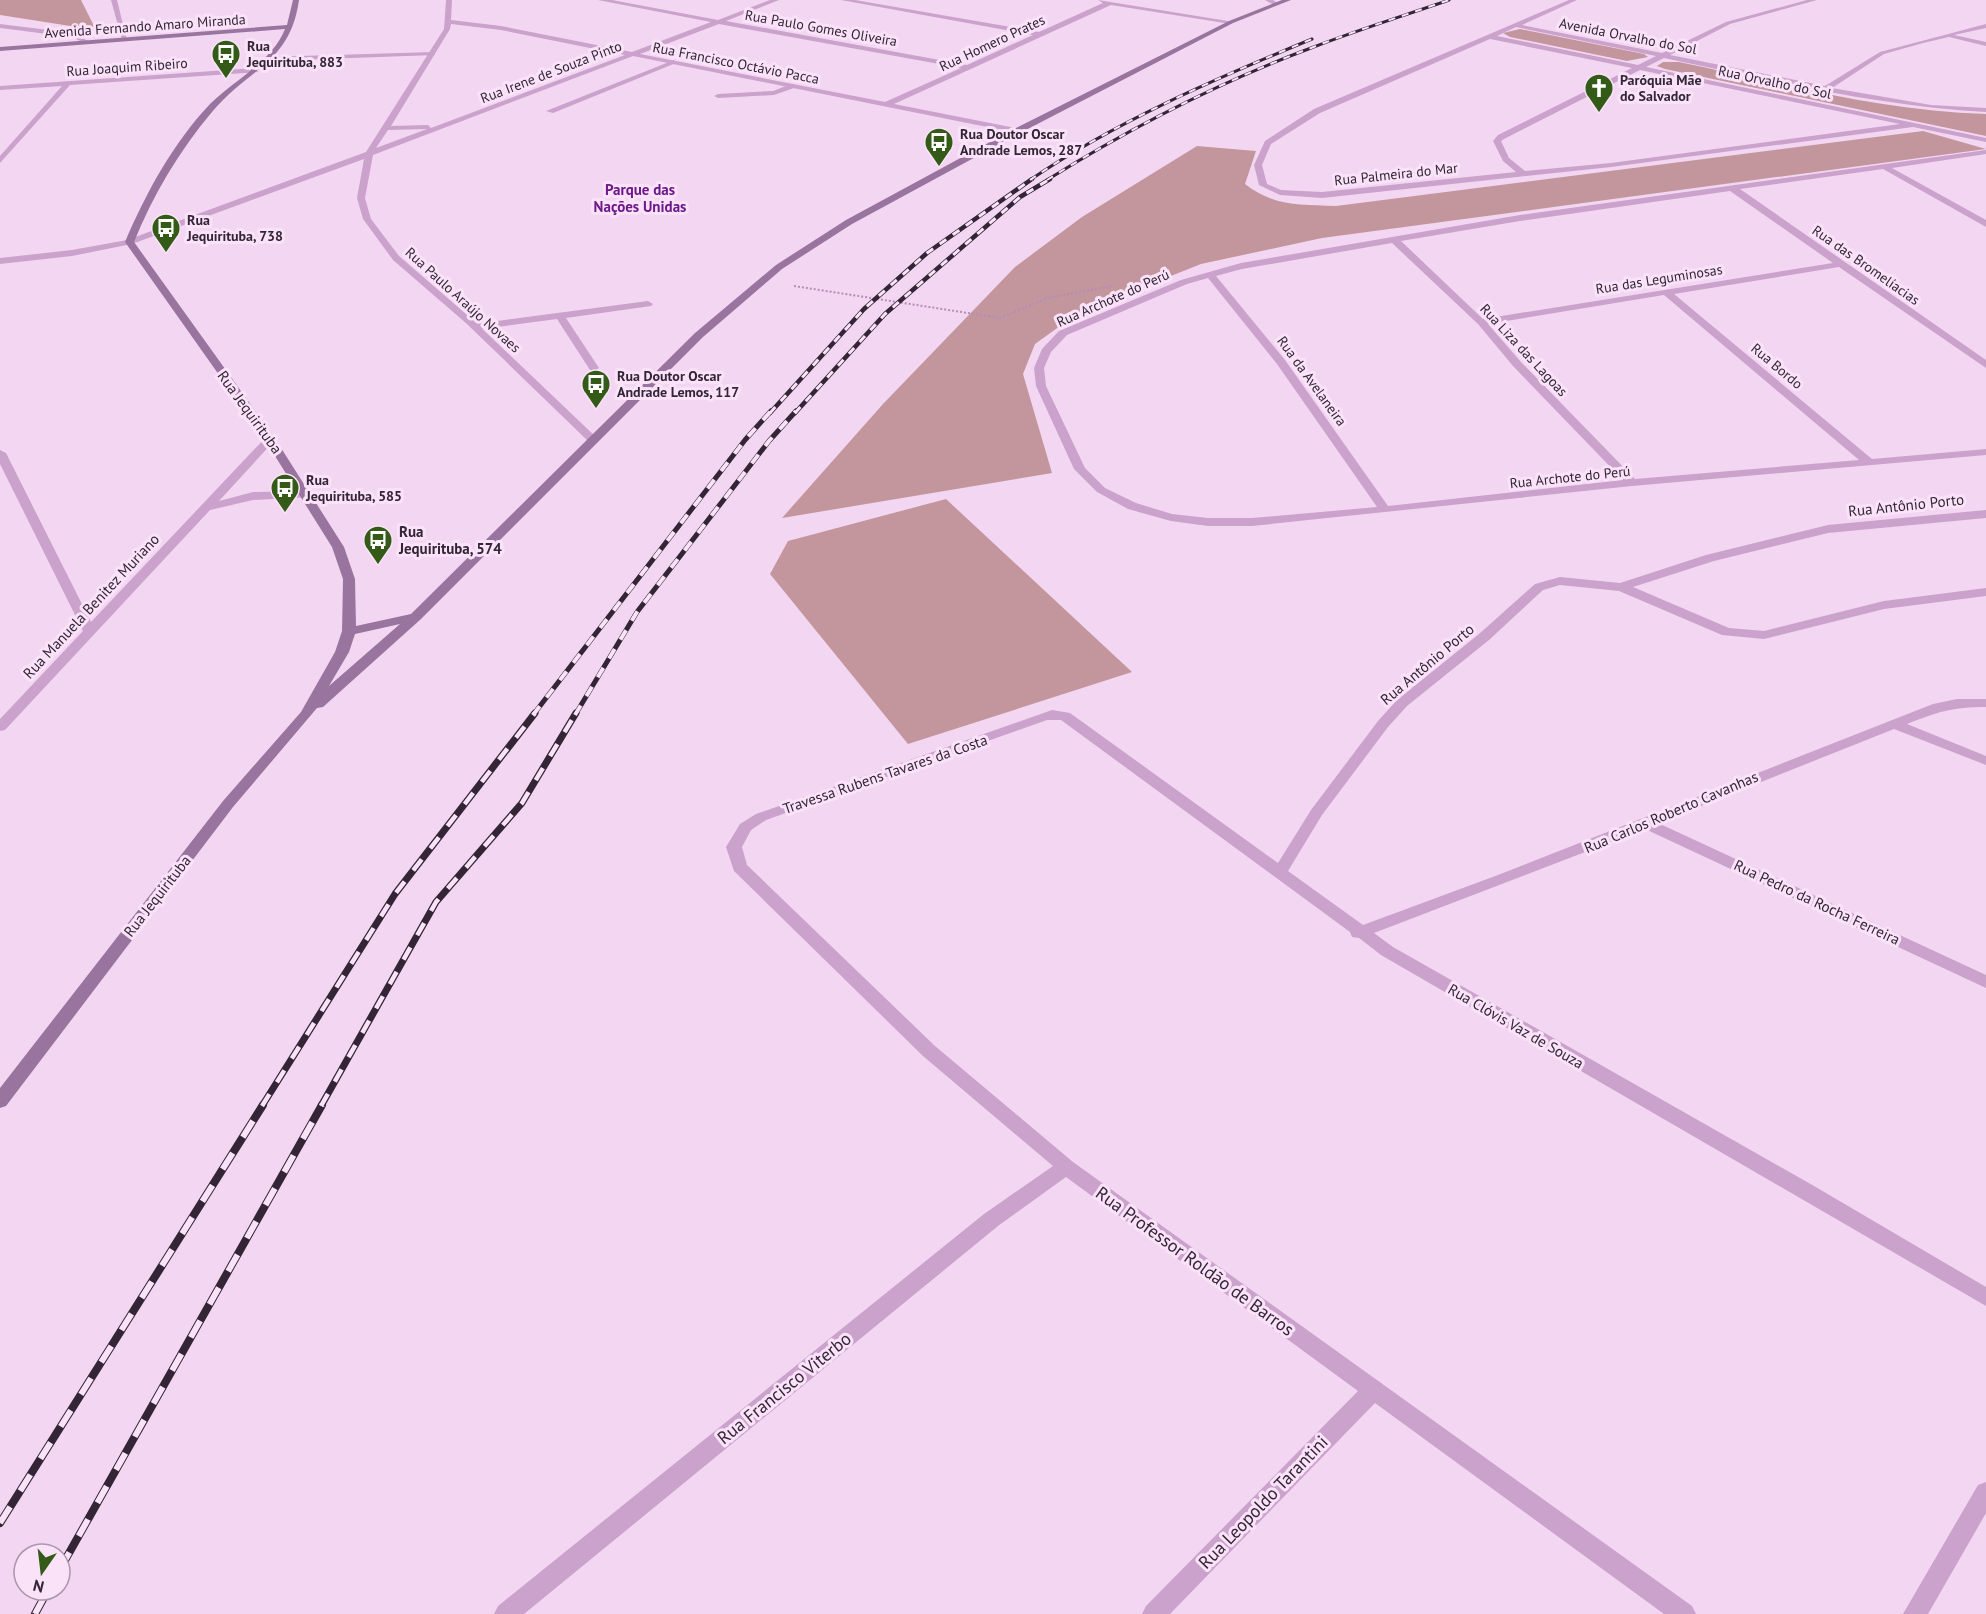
<svg xmlns="http://www.w3.org/2000/svg" width="1986" height="1614" viewBox="0 0 1986 1614" font-family="'PT Sans',sans-serif">
	<style>
		.green { fill: #c3969d }
		.lines { fill: none; stroke-linecap: round; stroke-linejoin: round }
		.path { stroke: #b58cb7; stroke-width: 2; stroke-dasharray: 2 2; stroke-linecap: butt }
		.lane { fill: #caa2cc; fill-rule: evenodd }
		.street { fill: #caa2cc; fill-rule: evenodd }
		.secondary { fill: #99749f; fill-rule: evenodd }
		.rail-far4-casing { stroke: #332536; stroke-width: 3 }
		.rail-far3-casing { stroke: #332536; stroke-width: 4.5 }
		.rail-far2-casing { stroke: #332536; stroke-width: 5 }
		.rail-far1-casing { stroke: #332536; stroke-width: 7 }
		.rail-casing { stroke: #332536; stroke-width: 8 }
		.rail-far4 { stroke: #fae3f9; stroke-width: 2; stroke-dasharray: 7; stroke-linecap: butt }
		.rail-far3 { stroke: #fae3f9; stroke-width: 3; stroke-dasharray: 8; stroke-linecap: butt }
		.rail-far2 { stroke: #fae3f9; stroke-width: 4; stroke-dasharray: 11; stroke-linecap: butt }
		.rail-far1 { stroke: #fae3f9; stroke-width: 4.5; stroke-dasharray: 14; stroke-linecap: butt }
		.rail { stroke: #fae3f9; stroke-width: 6; stroke-dasharray: 19; stroke-linecap: butt }
		.labels { text-anchor: middle; dominant-baseline: central; stroke-width: 6; stroke-linejoin: round; paint-order: stroke }
		.far-street-label { font-size: 14px; fill: #332536; stroke: #fae3f9 }
		.far-poi-label { font-size: 14px; font-weight: bold; fill: #332536; stroke: #fae3f9; text-anchor: start }
		.far-quarter-label { font-size: 15px; font-weight: bold; fill: #6d188b; stroke: #fae3f9 }
		.street-label { font-size: 15px; fill: #332536; stroke: #fae3f9 }
		.poi-label { font-size: 15px; font-weight: bold; fill: #332536; stroke: #fae3f9; text-anchor: start }
		.near-street-label { font-size: 18px; fill: #332536; stroke: #fae3f9 }
	</style>
	<rect width="100%" height="100%" fill="#f3d7f2"/>
	<g class="green">
		<path d="M 0,0 L 81,0 L 96,30 L 0,15 Z"/>
		<path d="M 1520,29 L 1644,54 L 1648,57 L 1627,61 L 1510,37 L 1503,33 Z"/>
		<path d="M 1663,62 L 1679,62 C 1780,83 1882,111 1986,114 L 1986,136 L 1665,69 L 1657,66 Z"/>
		<path d="M 1923,131 L 1986,149 L 1322,238 L 1201,264 L 1078,313 L 1035,344 L 1023,374 L 1052,473 L 782,518 L 883,404 L 1015,267 L 1082,217 L 1197,146 L 1256,151 L 1245,184 C 1275,207 1299,204 1336,206 Z"/>
		<path d="M 946,499 L 1132,672 L 908,744 L 770,574 L 788,541 Z"/>
	</g>
	<g class="lines">
		<path class="path" d="M 794,286 L 1000,318 L 1048,298 L 1112,286"/>
		<g class="lane">
			<path d="M 433,52 L 435,55 L 267,61 L 263,59 L 267,57 Z"/>
			<path d="M 674,60 L 676,63 L 553,113 L 546,111 Z"/>
			<path d="M 791,84 L 794,88 L 774,95 L 718,98 L 714,96 L 718,94 L 773,91 Z"/>
			<path d="M 648,301 L 653,304 L 651,306 L 566,318 L 599,368 L 594,371 L 590,370 L 557,319 L 475,330 L 470,327 L 475,324 Z"/>
		</g>
		<g class="street">
			<path d="M 111,0 L 117,0 L 127,41 L 122,40 Z"/>
			<path d="M 446,0 L 452,0 L 451,20 L 501,26 L 632,52 L 711,22 L 598,0 L 612,0 L 718,20 L 770,0 L 779,0 L 726,21 L 967,65 L 1033,35 L 841,0 L 855,0 L 1039,32 L 1103,3 L 1098,0 L 1234,22 L 1231,24 L 1111,5 L 894,104 L 1020,129 L 1021,131 L 1017,133 L 633,56 L 373,155 L 365,198 L 371,219 L 399,256 L 473,320 L 597,438 L 597,442 L 589,442 L 467,324 L 393,260 L 363,219 L 357,198 L 364,159 L 132,244 L 72,256 L 0,264 L 0,258 L 72,250 L 127,240 L 366,152 L 444,29 ZM 451,24 L 501,30 L 625,55 L 431,128 L 428,125 L 391,126 L 450,29 ZM 719,24 L 961,68 L 885,102 L 640,54 ZM 427,129 L 376,148 L 388,130 Z"/>
			<path d="M 1265,0 L 1273,0 L 1279,4 L 1274,5 Z"/>
			<path d="M 1569,0 L 1577,0 L 1522,25 L 1662,53 L 1726,22 L 1807,0 L 1817,0 L 1730,24 L 1670,55 L 1825,86 L 1880,52 L 1986,24 L 1986,28 L 1954,35 L 1986,42 L 1986,46 L 1949,37 L 1923,43 L 1884,54 L 1832,88 L 1931,105 L 1986,108 L 1986,112 C 1877,106 1771,80 1664,58 L 1646,67 L 1986,138 L 1986,142 L 1913,127 L 1611,167 L 1322,198 L 1280,195 L 1259,185 L 1254,165 L 1265,141 L 1314,109 ZM 1516,27 L 1656,56 L 1638,65 L 1497,36 ZM 1490,39 L 1632,68 L 1498,135 L 1493,141 L 1503,161 L 1516,172 L 1322,192 L 1281,190 L 1267,184 L 1262,165 L 1271,144 L 1320,113 ZM 1640,70 L 1900,124 L 1611,163 L 1525,171 L 1509,158 L 1501,141 L 1504,139 Z"/>
			<path d="M 0,24 L 73,33 L 92,43 L 87,44 L 71,37 L 0,28 Z"/>
			<path d="M 255,68 L 258,72 L 70,85 L 0,163 L 0,156 L 62,86 L 0,90 L 0,86 Z"/>
			<path d="M 1986,150 L 1986,154 L 1892,168 L 1986,220 L 1986,227 L 1883,169 L 1740,189 L 1986,360 L 1986,368 L 1839,267 L 1674,294 L 1872,459 L 1986,449 L 1986,455 L 1632,486 L 1252,526 L 1208,526 L 1171,521 L 1128,509 L 1097,492 L 1074,469 L 1036,386 L 1034,368 L 1042,349 L 1059,331 L 1181,280 L 1241,263 L 1520,215 ZM 1730,191 L 1833,263 L 1483,319 L 1401,241 L 1520,221 ZM 1392,243 L 1478,324 L 1513,366 L 1623,480 L 1388,506 L 1285,360 L 1216,276 L 1242,269 ZM 1208,278 L 1277,364 L 1377,507 L 1252,518 L 1208,518 L 1172,514 L 1136,503 L 1105,488 L 1085,468 L 1046,386 L 1044,368 L 1051,352 L 1067,335 L 1187,284 ZM 1664,295 L 1859,460 L 1635,479 L 1521,362 L 1488,324 Z"/>
			<path d="M 270,436 L 274,437 L 274,441 L 219,501 L 253,492 L 308,491 L 312,493 L 312,497 L 253,500 L 210,510 L 5,730 L 0,731 L 0,719 L 83,631 L 0,464 L 0,450 L 6,453 L 91,622 L 266,437 Z"/>
			<path d="M 1986,510 L 1986,518 L 1828,533 L 1714,561 L 1633,587 L 1729,628 L 1764,631 L 1884,601 L 1986,588 L 1986,596 L 1884,609 L 1764,639 L 1722,635 L 1619,591 L 1560,585 L 1543,590 L 1489,640 L 1407,706 L 1388,727 L 1322,815 L 1288,871 L 1363,925 L 1498,875 L 1933,704 L 1957,699 L 1986,699 L 1986,707 C 1952,707 1938,712 1907,724 L 1986,756 L 1986,765 L 1894,729 L 1658,823 L 1986,975 L 1986,988 L 1645,829 L 1374,933 L 1393,947 L 1814,1186 L 1986,1287 L 1986,1306 L 1381,955 L 1359,938 L 1352,937 L 1350,932 L 1061,720 L 1047,720 L 766,820 L 751,830 L 742,847 L 747,865 L 935,1046 L 1073,1162 L 1692,1606 L 1696,1614 L 1664,1614 L 1375,1403 L 1170,1614 L 1142,1614 L 1146,1606 L 1358,1391 L 1066,1177 L 998,1226 L 524,1614 L 494,1614 L 498,1606 L 984,1214 L 1053,1166 L 923,1056 L 734,871 L 726,847 L 740,824 L 756,814 L 1052,710 L 1070,713 L 1278,863 L 1311,810 L 1378,721 L 1397,700 L 1479,634 L 1535,584 L 1560,577 L 1620,583 L 1706,555 L 1828,525 Z"/>
			<path d="M 1986,1482 L 1986,1513 L 1928,1614 L 1903,1614 L 1978,1485 Z"/>
		</g>
		<path class="secondary" d="M 293,0 L 299,0 C 290,64 248,68 212,112 C 179,151 153,195 134,242 L 274,437 L 344,547 L 355,579 L 356,626 L 411,614 L 695,333 L 776,265 L 846,220 L 1014,129 L 1229,21 L 1282,0 L 1291,0 L 1233,23 L 1020,133 L 852,224 L 782,269 L 703,337 L 421,619 L 323,707 L 317,708 L 233,807 L 6,1106 L 0,1108 L 0,1088 L 223,801 L 301,712 L 335,652 L 342,631 L 343,579 L 332,547 L 265,440 L 125,242 C 146,193 173,143 210,104 C 234,80 272,62 285,29 L 0,51 L 0,47 L 287,25 ZM 400,624 L 329,686 L 349,652 L 355,634 Z"/>
		<g class="rail-far4-casing">
			<g id="rail-far4">
				<path d="M 1030,180 C 1117,121 1215,79 1312,39"/>
				<path d="M 1047,180 C 1130,128 1220,82 1311,48 C 1357,30 1403,16 1449,0"/>
			</g>
		</g>
		<g class="rail-far3-casing">
			<g id="rail-far3">
				<path d="M 770,413 L 864,309 L 927,253 L 1032,179"/>
				<path d="M 795,413 L 885,314 L 1020,197 L 1050,179"/>
			</g>
		</g>
		<g class="rail-far2-casing">
			<g id="rail-far2">
				<path d="M 533,715 L 745,440 L 771,411"/>
				<path d="M 575,715 L 637,612 L 769,441 L 796,411"/>
			</g>
		</g>
		<g class="rail-far1-casing">
			<g id="rail-far1">
				<path d="M 262,1106 L 395,894 L 535,713"/>
				<path d="M 321,1106 L 436,902 L 522,803 L 576,713"/>
			</g>
		</g>
		<g class="rail-casing">
			<g id="rail">
				<path d="M 0,1523 L 263,1105"/>
				<path d="M 60,1569 L 322,1105"/>
				<path d="M 35,1614 L 48,1590"/>
			</g>
		</g>
		<use href="#rail-far4" class="rail-far4"/>
		<use href="#rail-far3" class="rail-far3"/>
		<use href="#rail-far2" class="rail-far2"/>
		<use href="#rail-far1" class="rail-far1"/>
		<use href="#rail" class="rail"/>
	</g>
	<defs>
		<g id="bus-pin" transform="scale(1.5)"><path d="M0 17L-7.5 6A9.5 9.5 0 1 1 7.5 6Z" fill="#345a18" stroke="#fae3f9"/><path d="M-5-6H5V4H4V6H2V4H-2V6H-4V4H-5ZM-3.5-4V0h7V-4ZM-3.5 1.2v1.5H-2V1.2ZM2 1.2v1.5H3.5V1.2Z" fill="#fff"/></g>
		<g id="church-pin" transform="scale(1.5)"><path d="M0 17L-7.5 6A9.5 9.5 0 1 1 7.5 6Z" fill="#345a18" stroke="#fae3f9"/><path d="M-1.2-6h2.4v3.5h3.3v2.4h-3.3V6h-2.4V-.1h-3.3v-2.4h3.3Z" fill="#fff"/></g>
	</defs>
	<g fill-rule="evenodd">
		<use href="#bus-pin" x="226" y="54"/>
		<use href="#church-pin" x="1599" y="88"/>
		<use href="#bus-pin" x="939" y="142"/>
		<use href="#bus-pin" x="166" y="228"/>
		<use href="#bus-pin" x="596" y="384"/>
		<use href="#bus-pin" x="285" y="488"/>
		<use href="#bus-pin" x="378" y="540"/>
	</g>
	<g class="labels">
		<g class="far-street-label">
			<text transform="translate(145 26) rotate(-4)">Avenida Fernando Amaro Miranda</text>
			<text transform="translate(821 28) rotate(10)">Rua Paulo Gomes Oliveira</text>
			<text transform="translate(1628 36) rotate(11)">Avenida Orvalho do Sol</text>
			<text transform="translate(992 43) rotate(-25)">Rua Homero Prates</text>
			<text transform="translate(736 63) rotate(11)">Rua Francisco Octávio Pacca</text>
			<text transform="translate(127 67) rotate(-4)">Rua Joaquim Ribeiro</text>
			<text transform="translate(551 72) rotate(-21)">Rua Irene de Souza Pinto</text>
			<text transform="translate(1775 82) rotate(12)">Rua Orvalho do Sol</text>
			<text transform="translate(1396 174) rotate(-6)">Rua Palmeira do Mar</text>
			<text transform="translate(1866 265) rotate(35)">Rua das Bromelíacias</text>
			<text transform="translate(1659 279) rotate(-9)">Rua das Leguminosas</text>
			<text transform="translate(1113 298) rotate(-24)">Rua Archote do Perú</text>
			<text transform="translate(463 300) rotate(42)">Rua Paulo Araújo Novaes</text>
			<text transform="translate(1524 350) rotate(47)">Rua Liza das Lagoas</text>
			<text transform="translate(1777 366) rotate(40)">Rua Bordo</text>
			<text transform="translate(1312 381) rotate(54)">Rua da Avelaneira</text>
			<text transform="translate(1570 477) rotate(-6)">Rua Archote do Perú</text>
		</g>
		<g class="far-poi-label">
			<text x="247" y="46">Rua<tspan x="247" dy="16">Jequirituba, 883</tspan></text>
			<text x="1620" y="80">Paróquia Mãe<tspan x="1620" dy="16">do Salvador</tspan></text>
			<text x="960" y="134">Rua Doutor Oscar<tspan x="960" dy="16">Andrade Lemos, 287</tspan></text>
			<text x="187" y="220">Rua<tspan x="187" dy="16">Jequirituba, 738</tspan></text>
			<text x="617" y="376">Rua Doutor Oscar<tspan x="617" dy="16">Andrade Lemos, 117</tspan></text>
			<text x="306" y="480">Rua<tspan x="306" dy="16">Jequirituba, 585</tspan></text>
		</g>
		<g class="far-quarter-label">
			<text x="640" y="189">Parque das<tspan x="640" dy="17">Nações Unidas</tspan></text>
		</g>
		<g class="street-label">
			<text transform="translate(250 412) rotate(54)">Rua Jequirituba</text>
			<text transform="translate(1906 505) rotate(-6)">Rua Antônio Porto</text>
			<text transform="translate(91 606) rotate(-47)">Rua Manuela Benitez Muriano</text>
			<text transform="translate(1427 664) rotate(-40)">Rua Antônio Porto</text>
			<text transform="translate(885 774) rotate(-19)">Travessa Rubens Tavares da Costa</text>
			<text transform="translate(1671 812) rotate(-23)">Rua Carlos Roberto Cavanhas</text>
			<text transform="translate(157 896) rotate(-52)">Rua Jequirituba</text>
			<text transform="translate(1817 902) rotate(25)">Rua Pedro da Rocha Ferreira</text>
			<text transform="translate(1516 1026) rotate(30)">Rua Clóvis Vaz de Souza</text>
		</g>
		<g class="poi-label">
			<text x="399" y="531">Rua<tspan x="399" dy="17">Jequirituba, 574</tspan></text>
		</g>
		<g class="near-street-label">
			<text transform="translate(1195 1261) rotate(36)">Rua Professor Roldão de Barros</text>
			<text transform="translate(784 1388) rotate(-39)">Rua Francisco Viterbo</text>
			<text transform="translate(1263 1502) rotate(-46)">Rua Leopoldo Tarantini</text>
		</g>
	</g>
	<g transform="translate(42 1572) rotate(194)"><circle r="28" fill="#fae3f9" stroke="#aa97ab" stroke-width="1.5"/>
	<path d="M0-4.5L10 22L0 15L-10 22Z" fill="#345a18"/>
	<text y="-9" font-size="16" font-weight="bold" text-anchor="middle" fill="#332536">N</text>
	</g>
</svg>
